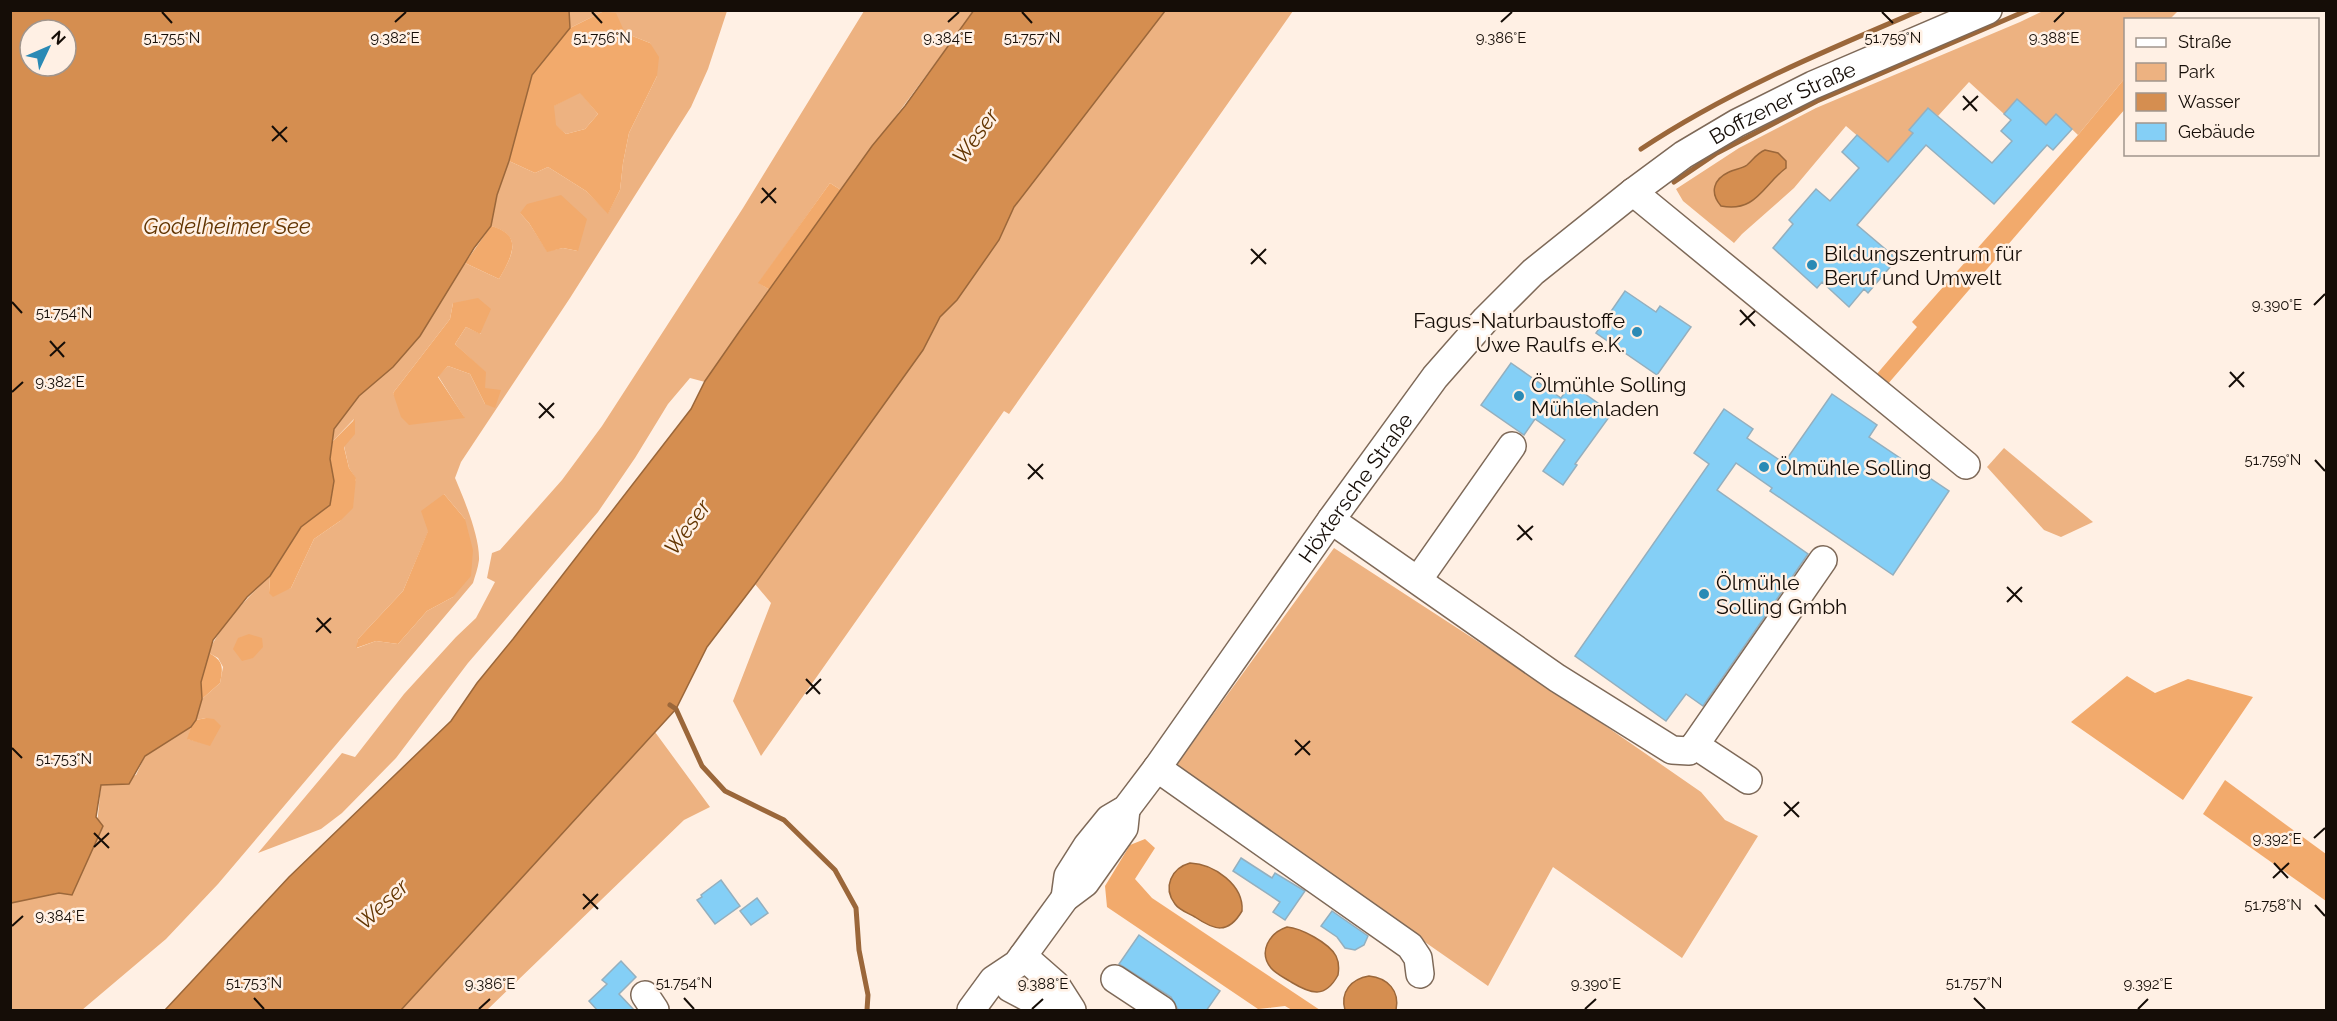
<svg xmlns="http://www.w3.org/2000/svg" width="2337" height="1021" viewBox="0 0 2337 1021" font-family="Raleway,sans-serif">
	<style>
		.green { fill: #edb281; fill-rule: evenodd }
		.forest { fill: #f2aa6c; fill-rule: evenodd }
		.water { fill: #d58e50; stroke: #9b673a; stroke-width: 1.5; fill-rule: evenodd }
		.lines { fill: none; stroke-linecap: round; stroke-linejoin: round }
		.stream { stroke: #9b673a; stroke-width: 5 }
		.building { fill: #84cff6; stroke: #94afbe; stroke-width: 1.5 }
		.minor-casing { stroke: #7e6958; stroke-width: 30 }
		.minor { stroke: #fff; stroke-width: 27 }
		.ticks { fill: none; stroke: #150d07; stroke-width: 2 }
		.poi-dot { fill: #2a8ab5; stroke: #fff0e4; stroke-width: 2 }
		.labels { text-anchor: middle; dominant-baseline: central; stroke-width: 5; stroke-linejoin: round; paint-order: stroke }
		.street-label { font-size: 21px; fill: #150d07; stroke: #fff0e4 }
		.poi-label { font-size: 21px; fill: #150d07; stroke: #fff0e4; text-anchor: start }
		.water-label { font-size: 22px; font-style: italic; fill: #623400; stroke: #fff0e4 }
		.ticks-label { font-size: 15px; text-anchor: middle; fill: #150d07; stroke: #fff0e4; stroke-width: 5; stroke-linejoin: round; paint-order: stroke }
	</style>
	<rect width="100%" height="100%" fill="#fff0e4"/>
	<g class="green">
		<path d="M 569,11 L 727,11 L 708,69 L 691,107 L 570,298 L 461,462 L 455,478 C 464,499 480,537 479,560 C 478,568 475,576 473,583 L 218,884 L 166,939 L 82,1010 L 11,1010 L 11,903 L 59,893 L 72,895 L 85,861 L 95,845 L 101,785 L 136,775 L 145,756 L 191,727 L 188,739 L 210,745 L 206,718 L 196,720 L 202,699 L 220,683 L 223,667 L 218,658 L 209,653 C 216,629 251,594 270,576 L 269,593 L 291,588 L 314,539 L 340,521 L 356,479 L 349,468 L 344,446 L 354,419 L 332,442 L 334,429 L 359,396 L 393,367 L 420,336 L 465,263 L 499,279 C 512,256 524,236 491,226 L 497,195 L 509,161 L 535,173 L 548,167 L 586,191 L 608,213 L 620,190 L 623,163 L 629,133 L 657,76 L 650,43 L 625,33 L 602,12 L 570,28 ZM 520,213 L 578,251 L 563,248 L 547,251 L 529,223 ZM 453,303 L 481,334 L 466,327 L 455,344 L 485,372 L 485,404 L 470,374 L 448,366 L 438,376 L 464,417 L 409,424 L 393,393 L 450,319 ZM 444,494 L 465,519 L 453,597 L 427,611 L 398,644 L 376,641 L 357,648 L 358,639 L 403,591 Z"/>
		<path d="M 864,11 L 974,11 L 841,190 L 830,183 L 759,283 L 770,290 L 705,382 L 690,378 L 668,404 L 635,458 L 598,512 L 468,663 L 396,758 L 342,813 L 321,829 L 258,853 L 342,753 L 355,757 L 404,694 L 456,637 L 476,618 L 495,582 L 487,578 L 492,553 L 500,550 L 562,480 L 602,426 L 743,208 Z"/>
		<path d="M 1165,11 L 1293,11 L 1009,414 L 1004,411 L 761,756 L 733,701 L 771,603 L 755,584 L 923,350 L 940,317 L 957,300 L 999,240 L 1014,207 Z"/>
		<path d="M 2043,11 L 2178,11 L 2170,19 L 2126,20 L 2125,78 L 2078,135 L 2056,114 L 2046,125 L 2017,99 L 2004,114 L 1969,82 L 1938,116 L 1928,108 L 1909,130 L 1913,133 L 1888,162 L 1846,126 L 1794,188 L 1742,234 L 1734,243 L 1683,201 L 1676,189 L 1739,148 L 1816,108 L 2020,22 Z"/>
		<path d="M 580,92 L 598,114 L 585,129 L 566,134 L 555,125 L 553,106 Z"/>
		<path d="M 2004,448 L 2093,522 L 2061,537 L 2044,530 L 1987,467 Z"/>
		<path d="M 1334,548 L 1571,702 L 1701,792 L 1725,820 L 1758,836 L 1682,958 L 1553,867 L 1488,986 L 1333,878 L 1172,771 Z"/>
		<path d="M 655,732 L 710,807 L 684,820 L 487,1010 L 401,1010 Z"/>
	</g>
	<g class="forest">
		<path d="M 602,12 L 616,13 L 625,33 L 650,43 L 659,57 L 657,76 L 629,133 L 623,163 L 620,190 L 608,214 L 586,191 L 548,167 L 535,173 L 509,161 L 532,75 L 570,28 ZM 580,93 L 598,114 L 585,129 L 566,134 L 556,125 L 554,106 Z"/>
		<path d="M 2125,78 L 2125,109 L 1887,385 L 1876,375 L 1917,327 L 1912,322 L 2078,135 Z"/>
		<path d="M 830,183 L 841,190 L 770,290 L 758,283 Z"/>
		<path d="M 561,195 L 587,219 L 578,251 L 563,248 L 547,252 L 529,223 L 520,213 L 527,204 Z"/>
		<path d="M 491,226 C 524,235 512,256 499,279 L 465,263 Z"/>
		<path d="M 478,298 L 491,309 L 480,334 L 466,327 L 455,344 L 486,372 L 485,388 L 501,390 L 495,408 L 485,404 L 470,374 L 448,366 L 438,377 L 465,418 L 409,425 L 401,417 L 393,393 L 450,319 L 453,303 Z"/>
		<path d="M 355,419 L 355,434 L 344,447 L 349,468 L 356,478 L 353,508 L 340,521 L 314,539 L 291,588 L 273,597 L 269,593 L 270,576 L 301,527 L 330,505 L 334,481 L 330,459 L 332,442 Z"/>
		<path d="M 444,494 L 465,519 L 473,550 L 471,576 L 453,597 L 427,611 L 398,644 L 376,641 L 356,648 L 358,639 L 403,591 L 428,531 L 421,511 Z"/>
		<path d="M 249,634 L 262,638 L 263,647 L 253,658 L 242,661 L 233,649 L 238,638 Z"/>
		<path d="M 209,653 C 224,661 223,668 220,683 L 202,699 L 201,682 Z"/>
		<path d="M 2127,676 L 2155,693 L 2188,679 L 2253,697 L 2183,800 L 2071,722 Z"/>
		<path d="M 206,718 L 214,719 L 221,726 L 210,746 L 187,739 L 191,727 L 196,720 Z"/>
		<path d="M 2225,780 L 2326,854 L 2326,901 L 2203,814 Z"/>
		<path d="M 1145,839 L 1155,848 L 1135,879 L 1152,898 L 1320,1010 L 1292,1010 L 1285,1006 L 1258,1009 L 1107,907 L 1105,886 L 1130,845 Z"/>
	</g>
	<g class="water">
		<path d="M 11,10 L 569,10 L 570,28 L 532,75 L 509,161 L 497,195 L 491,226 L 474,248 L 420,336 L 393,367 L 359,396 L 334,429 L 330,459 L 334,481 L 330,505 L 301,527 L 270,576 L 247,597 L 213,640 L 201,682 L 202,699 L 196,720 L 191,727 L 145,756 L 129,784 L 101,785 L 96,817 L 103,826 L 72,895 L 59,893 L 11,903 ZM 30,30 L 66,30 L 66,66 L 30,66 Z"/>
		<path d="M 974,10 L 1165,11 L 1014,207 L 999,240 L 957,300 L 940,317 L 923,350 L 755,584 L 707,647 L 676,709 L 401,1010 L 165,1010 L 289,877 L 451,721 L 477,683 L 513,639 L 691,409 L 705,381 L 739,332 L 872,146 L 905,106 Z"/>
		<path d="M 1765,150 L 1778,153 L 1786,161 L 1786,168 C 1763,185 1756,213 1721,206 C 1709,192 1714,179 1729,172 C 1734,169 1742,169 1747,165 C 1754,159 1756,154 1765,150 Z"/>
		<path d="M 1190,863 C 1214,864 1244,885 1242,911 C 1228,935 1214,930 1195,917 C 1188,913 1179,910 1175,904 C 1162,887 1172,868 1190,863 Z"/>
		<path d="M 1287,927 C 1301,928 1329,943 1336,956 C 1339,962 1339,969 1338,975 C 1325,999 1311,994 1291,982 C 1285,978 1276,974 1271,968 C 1258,952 1269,933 1287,927 Z"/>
		<path d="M 1369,976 C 1388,978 1400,991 1396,1010 L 1345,1010 C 1340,992 1351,979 1369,976 Z"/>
	</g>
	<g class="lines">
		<g class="stream">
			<path d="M 1641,149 C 1728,91 1825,51 1921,10"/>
			<path d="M 1674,182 L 1717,153 L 1817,101 L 2028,10"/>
			<path d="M 670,705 L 676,709 L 702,766 L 725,791 L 784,820 L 835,870 L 856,908 L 859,950 L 868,995 L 867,1010"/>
		</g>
	</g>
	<g class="building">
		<path d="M 2017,99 L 2046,125 L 2056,114 L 2072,129 L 2053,150 L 2047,145 L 1994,204 L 1926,145 L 1857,225 L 1897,259 L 1868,293 L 1864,289 L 1849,307 L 1822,282 L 1817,288 L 1773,248 L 1793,224 L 1789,220 L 1816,189 L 1830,201 L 1859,168 L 1842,152 L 1857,135 L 1888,162 L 1913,133 L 1909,130 L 1928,108 L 1992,163 L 2012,141 L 2001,131 L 2011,120 L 2004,114 Z"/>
		<path d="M 1625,291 L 1656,312 L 1660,306 L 1691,327 L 1657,375 L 1596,333 Z"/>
		<path d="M 1511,363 L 1561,398 L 1571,384 L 1612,413 L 1575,464 L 1577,465 L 1563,485 L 1543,471 L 1565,440 L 1535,419 L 1524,435 L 1481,405 Z"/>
		<path d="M 1832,394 L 1877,425 L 1869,437 L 1949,491 L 1893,575 L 1770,491 L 1772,488 L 1736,463 L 1717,490 L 1808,554 L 1703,706 L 1686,694 L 1666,721 L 1575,656 L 1709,464 L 1694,453 L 1724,409 L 1753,429 L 1747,438 L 1784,463 Z"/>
		<path d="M 1241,858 L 1272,878 L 1275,873 L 1305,891 L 1285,920 L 1273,912 L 1280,902 L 1233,871 Z"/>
		<path d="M 721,880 L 740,906 L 715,924 L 697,900 L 702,897 L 701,895 Z"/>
		<path d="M 757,898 L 768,913 L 751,925 L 740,911 Z"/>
		<path d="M 1332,911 L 1368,936 L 1364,945 L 1355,950 L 1345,948 L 1337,937 L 1321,926 Z"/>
		<path d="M 1139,935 L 1220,991 L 1206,1011 L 1179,1011 L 1171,997 L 1119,964 Z"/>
		<path d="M 621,961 L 636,977 L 619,994 L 635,1011 L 598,1011 L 589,1001 L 607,984 L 602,980 Z"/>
	</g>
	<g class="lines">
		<g class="minor-casing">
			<g id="minor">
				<path d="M 1633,192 L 1966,465"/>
				<path d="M 1331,520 L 1557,678 L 1672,750 L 1689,751 L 1695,745 L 1823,560"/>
				<path d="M 1418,580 L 1512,446"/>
				<path d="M 1695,745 L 1748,780"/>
				<path d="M 1157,768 L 1410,946 L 1418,958 L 1420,974"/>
				<path id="s1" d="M 1065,898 L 1068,876 L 1087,846 L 1109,819 L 1126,809 L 1157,768 L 1331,520 L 1435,377 L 1486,319 L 1533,272 L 1633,192 L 1683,155 L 1737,123 L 1813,85 L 1988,10"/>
				<path d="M 1023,956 L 1056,985 L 1072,1010"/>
				<path d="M 1115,979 L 1162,1010"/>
				<path d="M 1010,988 L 1044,1006 L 1068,1010"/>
				<path d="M 645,995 L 655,1010"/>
				<path d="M 971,1010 L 993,980 L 1017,964 L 1065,898 L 1085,883 L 1124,828 L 1126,809"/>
			</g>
		</g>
		<use href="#minor" class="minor"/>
	</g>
	<path class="ticks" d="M 162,12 L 172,23M 592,12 L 602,23M 1022,12 L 1032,23M 1882,12 L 1893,23M 395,22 L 406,12M 948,22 L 959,12M 1501,22 L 1512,12M 2054,22 L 2064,12M 1963,96 L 1977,111M 1963,110 L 1978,96M 272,126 L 287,142M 272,141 L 287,127M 762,188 L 776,203M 761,203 L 776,188M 1251,249 L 1266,264M 1251,264 L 1266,249M 12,302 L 22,313M 2314,305 L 2325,294M 1740,310 L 1755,326M 1740,325 L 1755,311M 50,341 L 64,357M 50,356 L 65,342M 2230,372 L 2244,387M 2229,387 L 2244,372M 12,392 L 23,382M 539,403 L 554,418M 539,418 L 554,403M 2315,460 L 2325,471M 1028,464 L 1043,479M 1028,479 L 1043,464M 1518,525 L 1532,540M 1517,540 L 1533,526M 2007,587 L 2022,602M 2007,602 L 2022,587M 317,618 L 331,633M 316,632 L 331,618M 806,679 L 820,694M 806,694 L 821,679M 1295,740 L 1310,755M 12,748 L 22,758M 1295,755 L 1310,741M 1784,802 L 1799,817M 1784,816 L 1799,802M 94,833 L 109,848M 2314,838 L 2325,828M 94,847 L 109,833M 2274,863 L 2288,878M 2273,878 L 2289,863M 583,894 L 598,909M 2315,905 L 2325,916M 583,909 L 598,894M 12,926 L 23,916M 254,998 L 264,1009M 684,998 L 694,1009M 1974,998 L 1985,1009M 479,1009 L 490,999M 1032,1009 L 1043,999M 1585,1009 L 1596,999M 2138,1009 L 2148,999"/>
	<g class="poi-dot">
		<circle cx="1812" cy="265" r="6"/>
		<circle cx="1637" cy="332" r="6"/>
		<circle cx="1519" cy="396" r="6"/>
		<circle cx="1764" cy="467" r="6"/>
		<circle cx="1704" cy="594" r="6"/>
	</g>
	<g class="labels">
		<g class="street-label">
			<text stroke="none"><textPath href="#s1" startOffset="1090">Boffzener Straße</textPath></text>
			<text stroke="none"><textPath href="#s1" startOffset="507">Höxtersche Straße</textPath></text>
		</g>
		<g class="poi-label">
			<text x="1824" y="253">Bildungszentrum für<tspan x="1824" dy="24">Beruf und Umwelt</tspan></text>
			<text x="1625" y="320" text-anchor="end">Fagus-Naturbaustoffe<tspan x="1625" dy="24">Uwe Raulfs e.K.</tspan></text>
			<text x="1531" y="384">Ölmühle Solling<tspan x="1531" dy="24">Mühlenladen</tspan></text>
			<text x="1776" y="467">Ölmühle Solling</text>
			<text x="1716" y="582">Ölmühle<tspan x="1716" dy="24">Solling Gmbh</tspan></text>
		</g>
		<g class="water-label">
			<text transform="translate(975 136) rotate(-54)">Weser</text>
			<text x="227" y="226">Godelheimer See</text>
			<text transform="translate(687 527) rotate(-54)">Weser</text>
			<text transform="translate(382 904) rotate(-43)">Weser</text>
		</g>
	</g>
	<g class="ticks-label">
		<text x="395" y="43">9.382°E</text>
		<text x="948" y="43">9.384°E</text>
		<text x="1501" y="43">9.386°E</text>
		<text x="2054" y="43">9.388°E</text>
		<text x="172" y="43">51.755°N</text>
		<text x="602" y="43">51.756°N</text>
		<text x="1032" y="43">51.757°N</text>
		<text x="1893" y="43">51.759°N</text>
		<text x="2277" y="310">9.390°E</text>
		<text x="64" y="318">51.754°N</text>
		<text x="60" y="387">9.382°E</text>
		<text x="2273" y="465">51.759°N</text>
		<text x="64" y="764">51.753°N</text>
		<text x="2277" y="844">9.392°E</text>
		<text x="2273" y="910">51.758°N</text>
		<text x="60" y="921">9.384°E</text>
		<text x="254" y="988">51.753°N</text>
		<text x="684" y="988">51.754°N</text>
		<text x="1974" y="988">51.757°N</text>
		<text x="490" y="989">9.386°E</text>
		<text x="1043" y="989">9.388°E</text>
		<text x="1596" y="989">9.390°E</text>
		<text x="2148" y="989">9.392°E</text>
	</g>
	<rect width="2337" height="1021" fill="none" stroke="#150d07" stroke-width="24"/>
	<rect x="2124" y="18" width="195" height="138" fill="#fff0e4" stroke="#a1958c" stroke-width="1.5"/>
	<rect x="2136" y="38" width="30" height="9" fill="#ffffff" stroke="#a1958c" stroke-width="1.5"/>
	<text x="2178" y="48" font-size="18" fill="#150d07">Straße</text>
	<rect x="2136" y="63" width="30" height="18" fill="#edb281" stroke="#a1958c" stroke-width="1.5"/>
	<text x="2178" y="78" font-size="18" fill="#150d07">Park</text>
	<rect x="2136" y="93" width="30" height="18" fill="#d58e50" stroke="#a1958c" stroke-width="1.5"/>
	<text x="2178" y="108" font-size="18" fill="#150d07">Wasser</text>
	<rect x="2136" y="123" width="30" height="18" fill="#84cff6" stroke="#a1958c" stroke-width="1.5"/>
	<text x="2178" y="138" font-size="18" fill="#150d07">Gebäude</text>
	<g transform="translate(48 48) rotate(46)"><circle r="28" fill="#fff0e4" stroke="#a1958c" stroke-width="1.5"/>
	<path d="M0-4.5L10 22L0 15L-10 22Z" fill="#2a8ab5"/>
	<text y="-9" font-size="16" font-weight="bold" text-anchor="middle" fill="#150d07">N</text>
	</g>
</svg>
